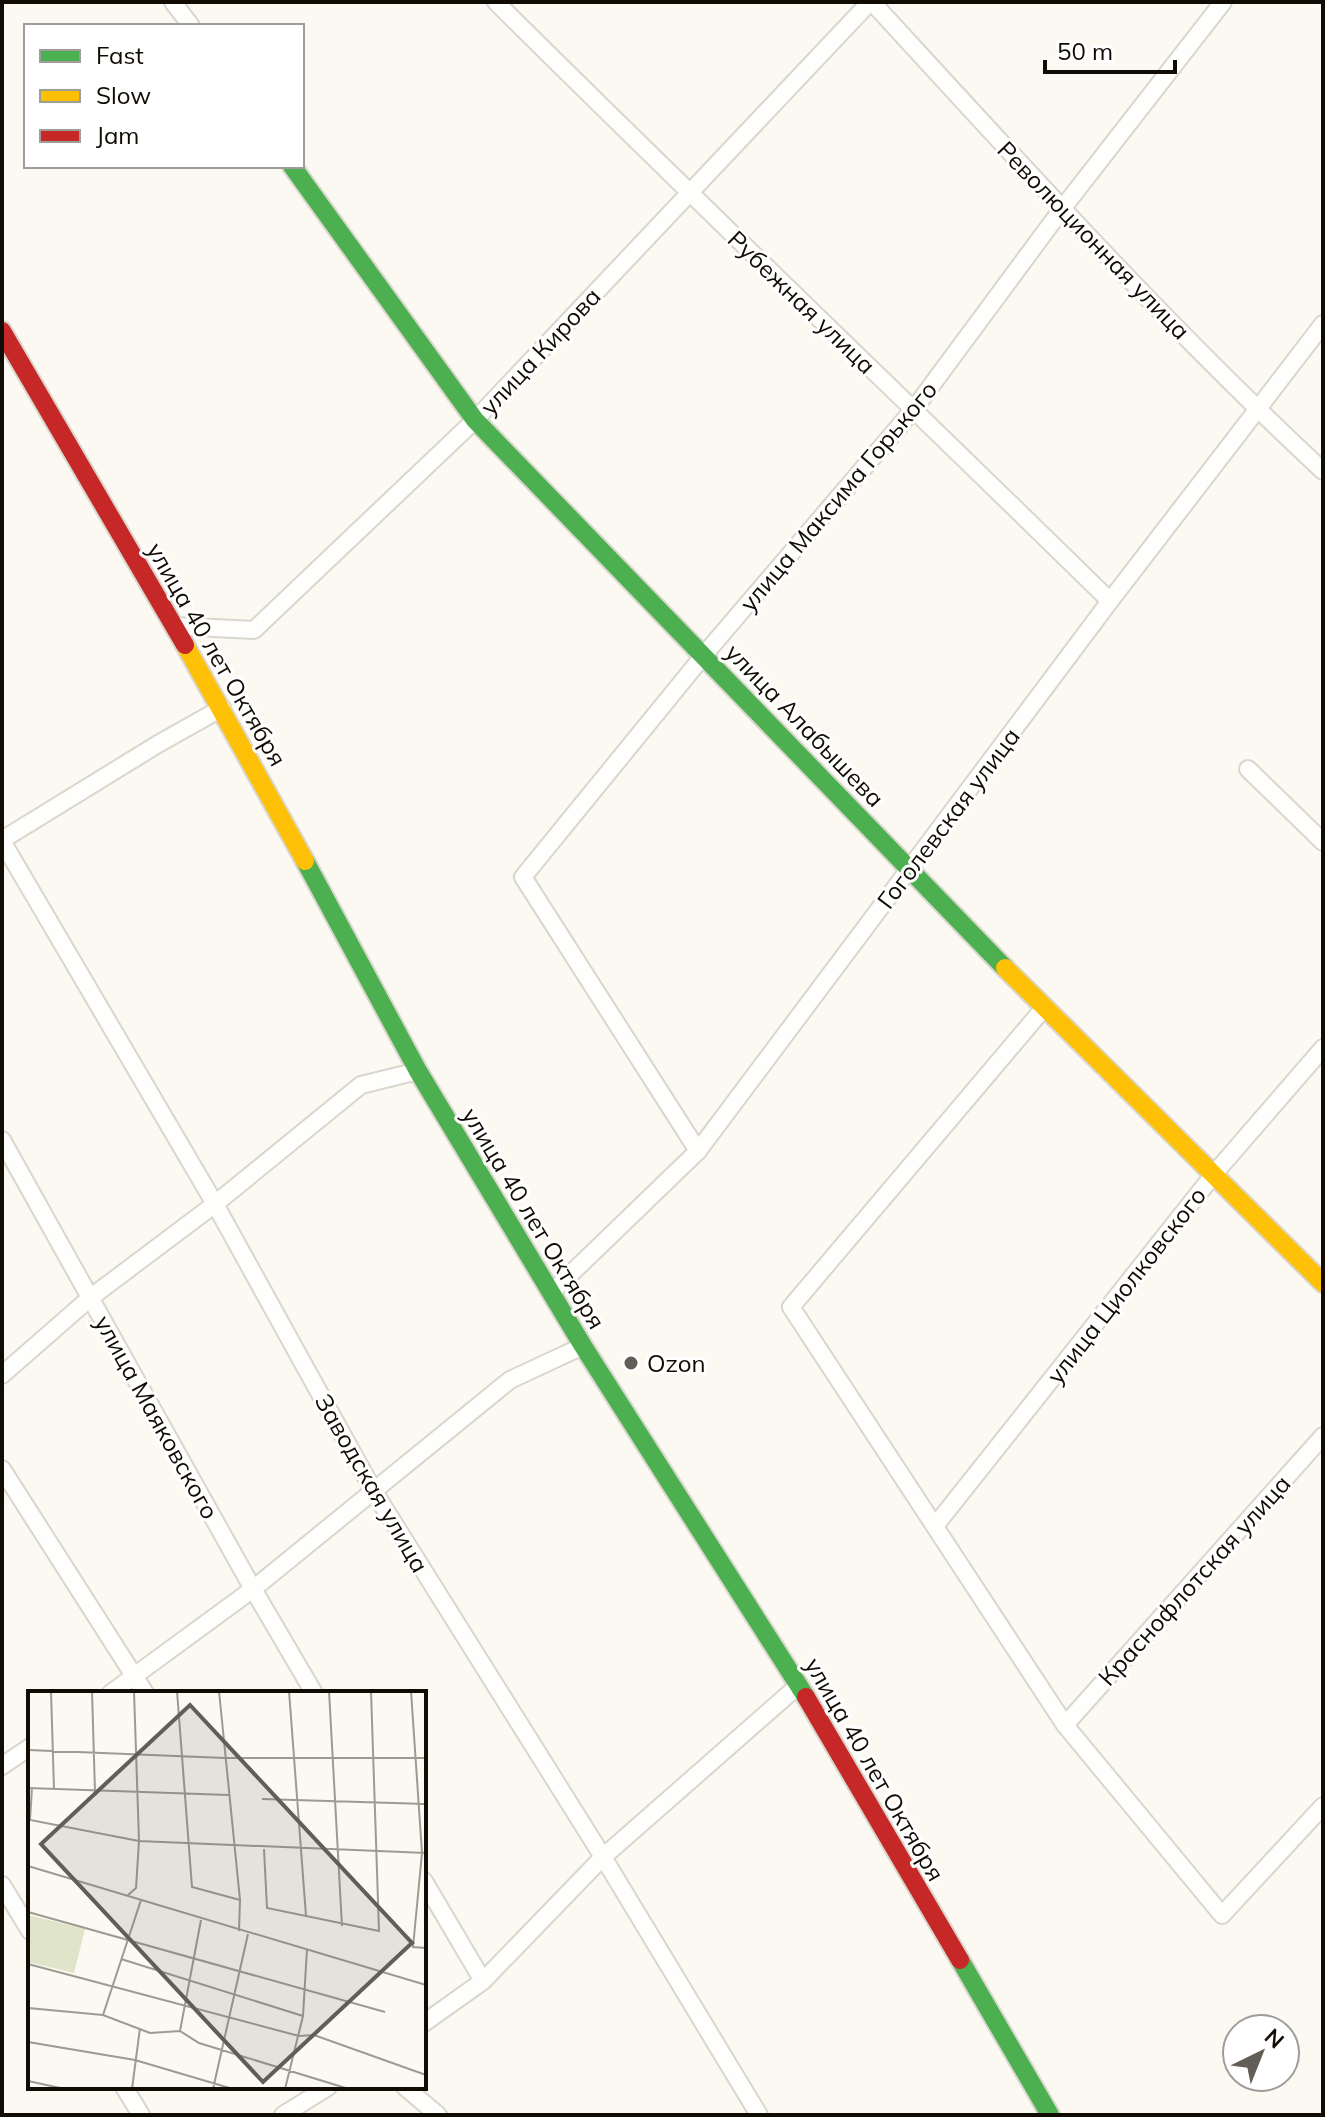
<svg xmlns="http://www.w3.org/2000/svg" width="1325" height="2117" viewBox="0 0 1325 2117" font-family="Mulish,sans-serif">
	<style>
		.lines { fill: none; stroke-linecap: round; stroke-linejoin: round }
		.street-casing { stroke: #d9d6cd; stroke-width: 20 }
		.fast-casing { stroke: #d9d6cd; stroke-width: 22 }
		.slow-casing { stroke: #d9d6cd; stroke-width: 22 }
		.jam-casing { stroke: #d9d6cd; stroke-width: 22 }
		.street { stroke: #fefefd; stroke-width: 16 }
		.fast { stroke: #4caf50; stroke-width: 18 }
		.slow { stroke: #ffc107; stroke-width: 18 }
		.jam { stroke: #c62828; stroke-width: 18 }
		.poi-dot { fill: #625e57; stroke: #fff; stroke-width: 3 }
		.labels { text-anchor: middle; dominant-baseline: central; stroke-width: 6; stroke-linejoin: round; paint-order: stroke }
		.street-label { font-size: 24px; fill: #100b03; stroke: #fff }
		.poi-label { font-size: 24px; fill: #100b03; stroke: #fff; text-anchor: start }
		.inset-road { fill: none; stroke: #9d9a92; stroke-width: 2 }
		.view { fill: #625e57; fill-opacity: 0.15; stroke: #625e57; stroke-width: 4 }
		.inset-edge { fill: none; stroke: #100b03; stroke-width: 4 }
	</style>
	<rect width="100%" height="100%" fill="#fbf9f2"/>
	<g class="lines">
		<g class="street-casing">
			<g id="street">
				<path d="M 173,2 L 191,26"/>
				<path d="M 496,2 C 699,204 906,401 1110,601"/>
				<path d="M 872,2 C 1019,162 1164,323 1323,471"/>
				<path d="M 175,626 L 254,630 L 475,420 L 870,2"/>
				<path d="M 1248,769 L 1323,842"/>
				<path d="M 2,840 L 158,744 L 222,708"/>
				<path d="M 2,841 L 215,1204 L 373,1490 L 603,1857 L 759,2115"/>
				<path d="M 1044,1008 L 791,1307 L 1065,1725 L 1222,1915 L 1323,1806"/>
				<path d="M 2,1140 L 253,1589 L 314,1693"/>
				<path d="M 698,1151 L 523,877 L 704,655 L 914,409 L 1062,209 L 1223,2"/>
				<path d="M 552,1292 L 698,1151 L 1110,601 L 1323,324"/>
				<path d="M 2,1375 L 90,1298 L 215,1204 L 361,1085 L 418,1071"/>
				<path d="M 2,1469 L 145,1693"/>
				<path d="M 935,1526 L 1214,1174 L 1323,1048"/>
				<path d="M 111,1693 L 253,1589 L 510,1380 L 583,1346"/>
				<path d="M 1065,1725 L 1323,1436"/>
				<path d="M 2,1766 L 30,1747"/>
				<path d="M 424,1881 L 483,1981"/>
				<path d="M 2,1885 L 30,1931"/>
				<path d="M 424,2023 L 483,1981 L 603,1857 L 799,1685"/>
				<path d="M 124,2087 L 141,2115"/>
				<path d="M 405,2087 L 438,2115"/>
				<path d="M 283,2115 L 328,2087"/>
			</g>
		</g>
		<g class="fast-casing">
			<g id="fast">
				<path d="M 292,166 L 475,420 L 1005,968"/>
				<path d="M 305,861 L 418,1071 L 583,1346 L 806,1697"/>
				<path d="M 960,1960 L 1050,2115"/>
			</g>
		</g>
		<g class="slow-casing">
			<g id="slow">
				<path d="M 185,645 L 305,861"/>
				<path d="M 1005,968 L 1323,1283"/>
			</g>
		</g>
		<g class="jam-casing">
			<g id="jam">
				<path d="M 2,331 L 185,645"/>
				<path d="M 806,1697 L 960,1960"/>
			</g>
		</g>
		<use href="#street" class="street"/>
		<use href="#fast" class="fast"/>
		<use href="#slow" class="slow"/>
		<use href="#jam" class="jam"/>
	</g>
	<circle class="poi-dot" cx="631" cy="1363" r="8"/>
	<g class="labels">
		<g class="street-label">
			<text transform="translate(1094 240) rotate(46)">Революционная улица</text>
			<text transform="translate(802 302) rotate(44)">Рубежная улица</text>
			<text transform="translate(540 351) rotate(-47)">улица Кирова</text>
			<text transform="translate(838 496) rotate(-50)">улица Максима Горького</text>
			<text transform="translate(217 654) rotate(60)">улица 40 лет Октября</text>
			<text transform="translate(805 725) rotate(46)">улица Алабышева</text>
			<text transform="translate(948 818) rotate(-53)">Гоголевская улица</text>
			<text transform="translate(534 1218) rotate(59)">улица 40 лет Октября</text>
			<text transform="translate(1126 1285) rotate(-52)">улица Циолковского</text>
			<text transform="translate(157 1417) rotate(61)">улица Маяковского</text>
			<text transform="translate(372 1483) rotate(60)">Заводская улица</text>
			<text transform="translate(1194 1580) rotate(-48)">Краснофлотская улица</text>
			<text transform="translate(875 1769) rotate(60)">улица 40 лет Октября</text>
		</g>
		<g class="poi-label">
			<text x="647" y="1363">Ozon</text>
		</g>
	</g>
	<g transform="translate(28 1691)">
		<rect width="398" height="398" fill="#fbf9f2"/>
		<path d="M 0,224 L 57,238 L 46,282 L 0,271 Z" fill="#e0e4c9"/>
		<path class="inset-road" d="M 23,0 L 26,98M 64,0 L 67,101M 149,0 L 164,196 L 212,209M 191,0 L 212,209 L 211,240M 261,0 L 278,225M 301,0 L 314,235M 383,0 L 394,162 L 385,256 L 398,257M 0,59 L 197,67 L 398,67M 0,97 L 201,104M 4,97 L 2,129 L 111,150 L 398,162M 234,108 L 398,113M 236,158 L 239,217 L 351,240 L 343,0M 0,175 L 398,294M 99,205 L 108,197 L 111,150 L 106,0M 0,221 L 357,321M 93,268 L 275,325M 0,273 L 271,345 L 286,344 L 398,384M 0,317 L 75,324 L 122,342 L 152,340 L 171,352 L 321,398M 75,324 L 113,209M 152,340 L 173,229M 0,351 L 107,369 L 205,398M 0,390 L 37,398M 104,398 L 112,337M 185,398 L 220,243M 257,398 L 275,325 L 279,258"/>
		<path class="view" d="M 162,14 L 384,252 L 235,391 L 13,153 Z"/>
		<rect width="398" height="398" class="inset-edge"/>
	</g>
	<rect width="1325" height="2117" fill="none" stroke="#100b03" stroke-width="8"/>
	<rect x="24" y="24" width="280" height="144" fill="#ffffff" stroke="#9f9d9a" stroke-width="2"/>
	<rect x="40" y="50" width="40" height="12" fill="#4caf50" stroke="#9f9d9a" stroke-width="2"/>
	<text x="96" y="64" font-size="24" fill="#100b03">Fast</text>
	<rect x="40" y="90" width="40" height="12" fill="#ffc107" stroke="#9f9d9a" stroke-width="2"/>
	<text x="96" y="104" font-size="24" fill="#100b03">Slow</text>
	<rect x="40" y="130" width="40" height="12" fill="#c62828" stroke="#9f9d9a" stroke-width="2"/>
	<text x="96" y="144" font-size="24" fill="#100b03">Jam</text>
	<g transform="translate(1261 2053) rotate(43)"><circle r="38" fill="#ffffff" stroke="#9f9d9a" stroke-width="2"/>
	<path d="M0-6L14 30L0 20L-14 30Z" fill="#625e57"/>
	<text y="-12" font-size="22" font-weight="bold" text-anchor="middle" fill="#100b03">N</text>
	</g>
	<path d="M1045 60v12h130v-12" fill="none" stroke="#100b03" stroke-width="4"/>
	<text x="1057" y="60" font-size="24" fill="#100b03" stroke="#ffffff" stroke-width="6" paint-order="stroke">50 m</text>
</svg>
